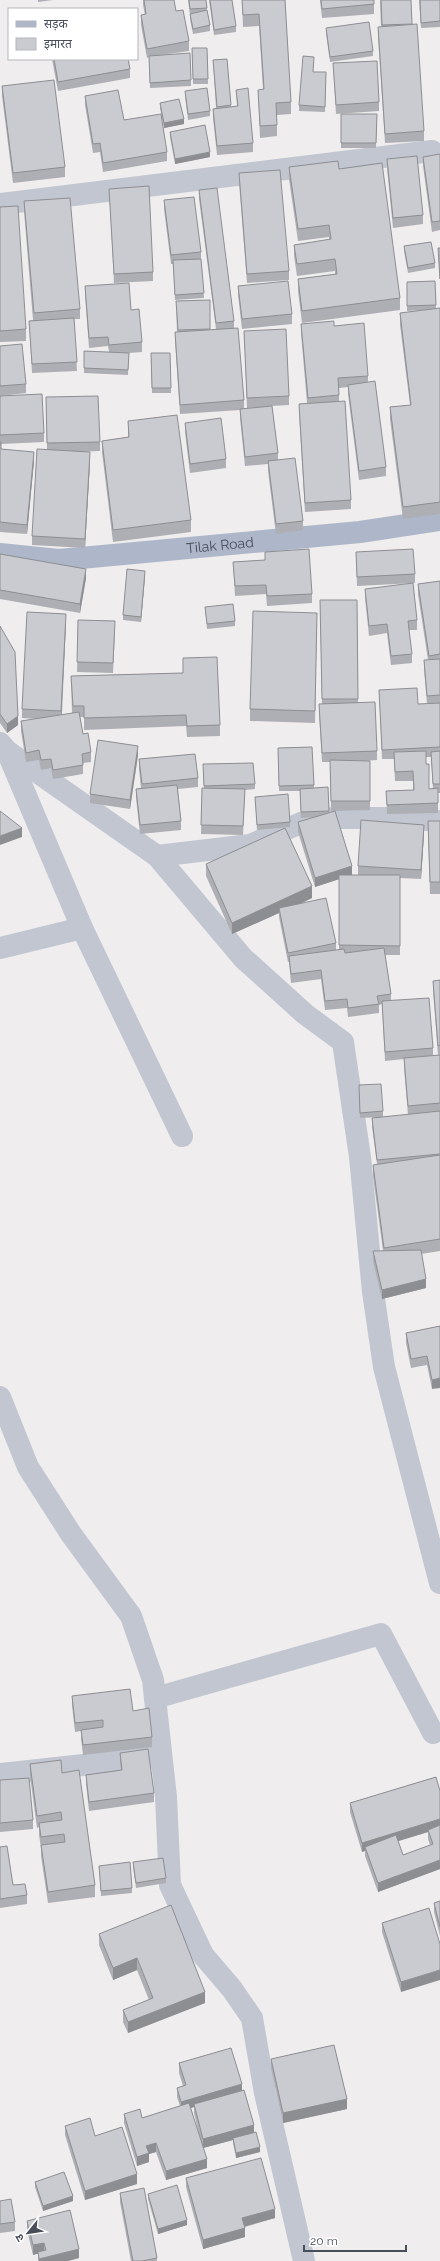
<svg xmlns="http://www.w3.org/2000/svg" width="440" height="2261" viewBox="0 0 440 2261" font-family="Raleway,'Noto Sans Devanagari',sans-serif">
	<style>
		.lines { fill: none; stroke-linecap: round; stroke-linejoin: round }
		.minor { stroke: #c1c6d1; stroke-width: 22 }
		.major { stroke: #aeb7ca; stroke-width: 22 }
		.wall { fill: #aeafb4; fill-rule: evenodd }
		.shaded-wall { fill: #8d8e92 }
		.building { fill: #cacbd1; stroke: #8d8e92 }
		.labels { text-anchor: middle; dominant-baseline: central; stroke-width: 3; stroke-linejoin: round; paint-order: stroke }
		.street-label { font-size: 14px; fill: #474d59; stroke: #fff }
	</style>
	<rect width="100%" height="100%" fill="#efeded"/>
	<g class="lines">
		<g class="minor">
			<path d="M 0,204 L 432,151"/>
			<path d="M 0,743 L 7,751 L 157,856 L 243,958 L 305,1014 L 343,1042 L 360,1157 L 373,1292 L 384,1367 L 440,1583"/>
			<path d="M 7,751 L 82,928 L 182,1136"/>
			<path d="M 157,856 L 250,845 L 301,823 L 334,818 L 401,818 L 440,821"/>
			<path d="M 0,948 L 82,928"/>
			<path d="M 0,1397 L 28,1467 L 71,1534 L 131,1616 L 153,1680 L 166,1797 L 170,1885 L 203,1955 L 232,1989 L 252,2018 L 265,2093 L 304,2261"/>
			<path d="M 155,1698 L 381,1634 L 433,1733"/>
			<path d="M 0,1774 L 148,1758"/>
		</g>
		<path class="major" id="s1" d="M 0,554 L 59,560 L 360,532 L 440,520"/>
	</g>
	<g class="wall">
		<path d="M 38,0 L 53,0 L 38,2 Z"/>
		<path d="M 143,0 L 174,0 L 176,11 L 189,41 L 189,51 L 161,55 L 191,80 L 191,86 L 150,88 L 149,57 L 147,58 L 141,25 L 141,15 L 145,15 L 143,5 Z"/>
		<path d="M 188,0 L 206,0 L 207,11 L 210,25 L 210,31 L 193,34 L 190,19 L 190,14 L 190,15 Z"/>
		<path d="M 209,0 L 232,0 L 236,26 L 236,32 L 214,35 Z"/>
		<path d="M 242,0 L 285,0 L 291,102 L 291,114 L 277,115 L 277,136 L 260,138 L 258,90 L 263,89 L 259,26 L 243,27 Z"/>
		<path d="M 320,0 L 374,0 L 374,14 L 322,18 Z"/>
		<path d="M 380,0 L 412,25 L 424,131 L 424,141 L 385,143 L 378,36 L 378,27 L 381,27 Z"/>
		<path d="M 419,0 L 440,0 L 440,27 L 421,28 Z"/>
		<path d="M 326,28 L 373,51 L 373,56 L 330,62 L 326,33 Z"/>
		<path d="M 192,48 L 207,48 L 208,84 L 193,84 Z"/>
		<path d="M 52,59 L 128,59 L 130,69 L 130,78 L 58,91 Z"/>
		<path d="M 227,59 L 231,107 L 237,106 L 236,90 L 253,143 L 253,152 L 217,155 L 213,118 L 213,109 L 216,108 L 213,60 Z"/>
		<path d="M 333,63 L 379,102 L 379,111 L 336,114 Z"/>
		<path d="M 314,72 L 326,72 L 325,112 L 299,111 L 299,105 Z"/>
		<path d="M 2,86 L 65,167 L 65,177 L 13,183 L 2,96 Z"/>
		<path d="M 185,91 L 210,111 L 210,116 L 188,120 L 185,96 Z"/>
		<path d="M 85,96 L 124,120 L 167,152 L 167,161 L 103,172 L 100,152 L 93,153 L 85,105 Z"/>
		<path d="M 160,103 L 184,124 L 164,128 L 160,108 Z"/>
		<path d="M 341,114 L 377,114 L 376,148 L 341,148 Z"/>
		<path d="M 170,132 L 210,157 L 175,164 L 170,137 Z"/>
		<path d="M 440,154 L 440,230 L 432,232 L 423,166 L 423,157 Z"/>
		<path d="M 387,159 L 423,215 L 423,224 L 393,228 L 387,168 Z"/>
		<path d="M 289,167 L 339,169 L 400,298 L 400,310 L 302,323 L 298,291 L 298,279 L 335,274 L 335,271 L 297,276 L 294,256 L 294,245 L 329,240 L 329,237 L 298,241 L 289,179 Z"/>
		<path d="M 239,173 L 289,271 L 289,280 L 247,283 L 239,182 Z"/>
		<path d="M 109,189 L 153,272 L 153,281 L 114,283 Z"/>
		<path d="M 199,190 L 234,321 L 234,328 L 244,400 L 244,409 L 264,407 L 247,408 L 244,331 L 289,396 L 289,405 L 272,406 L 278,453 L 278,460 L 303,521 L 303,530 L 276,534 L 268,471 L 268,464 L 245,466 L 240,418 L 240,410 L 180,414 L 175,341 L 175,332 L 177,332 L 176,301 L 210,300 L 210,330 L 216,329 L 199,199 Z"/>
		<path d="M 164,200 L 201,252 L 201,261 L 204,298 L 175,300 L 173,264 L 171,264 L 164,209 Z"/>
		<path d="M 24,201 L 80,309 L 80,319 L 74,319 L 77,371 L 32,373 L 29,321 L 33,320 L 24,211 Z"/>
		<path d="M 0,207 L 26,329 L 26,341 L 0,342 Z"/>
		<path d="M 404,246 L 435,263 L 435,268 L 408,273 L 404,251 Z"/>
		<path d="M 435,281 L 436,309 L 440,308 L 440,514 L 403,519 L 390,419 L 390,407 L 410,405 L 400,325 L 400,313 L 422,310 L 407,311 L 407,282 Z"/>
		<path d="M 85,286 L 131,310 L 142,342 L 142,352 L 129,353 L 128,375 L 84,373 L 84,351 L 109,352 L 108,346 L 89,348 L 85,295 Z"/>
		<path d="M 238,286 L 292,314 L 292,324 L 242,329 L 238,295 Z"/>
		<path d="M 301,324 L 334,326 L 368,376 L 368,382 L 386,467 L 386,476 L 359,480 L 348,394 L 348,387 L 339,388 L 339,402 L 351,500 L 351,509 L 305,512 L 299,413 L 299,404 L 307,403 L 301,333 Z"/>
		<path d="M 0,346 L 26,384 L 26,393 L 0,396 Z"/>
		<path d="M 151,353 L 170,353 L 171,393 L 152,393 Z"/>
		<path d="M 46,397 L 100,442 L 100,451 L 78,452 L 90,462 L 85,548 L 32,545 L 32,536 L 47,450 Z"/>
		<path d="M 0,407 L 44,433 L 44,442 L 1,444 L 1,449 L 34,461 L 27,534 L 0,532 Z"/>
		<path d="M 128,421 L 191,520 L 191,532 L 113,542 L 102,452 L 102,441 L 128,437 Z"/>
		<path d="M 185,423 L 226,459 L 226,468 L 190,473 L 185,432 Z"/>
		<path d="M 265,552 L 312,594 L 312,603 L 267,606 L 266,594 L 235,596 L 233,562 L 265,560 Z"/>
		<path d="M 356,552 L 415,574 L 415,583 L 357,586 Z"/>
		<path d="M 0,554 L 86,578 L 80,613 L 0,599 Z"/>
		<path d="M 145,576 L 141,622 L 123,620 L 123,615 Z"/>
		<path d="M 440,581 L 440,793 L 438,793 L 438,813 L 387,814 L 386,791 L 413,790 L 413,781 L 395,781 L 394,759 L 382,759 L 379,690 L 418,704 L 427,704 L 424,669 L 424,660 L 428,660 L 418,594 L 418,584 ZM 426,757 L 431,757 L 433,789 L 429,789 L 426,764 Z"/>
		<path d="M 365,589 L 417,620 L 417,630 L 409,630 L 412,654 L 412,663 L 391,665 L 387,633 L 369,636 L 365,598 Z"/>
		<path d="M 320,600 L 357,600 L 358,702 L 377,751 L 377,760 L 364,761 L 370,761 L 370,810 L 331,811 L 330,762 L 322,762 L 319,713 L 319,704 L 322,704 Z"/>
		<path d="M 205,607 L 235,621 L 235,626 L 207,629 Z"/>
		<path d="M 317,613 L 315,723 L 250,721 L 250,709 Z"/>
		<path d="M 78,620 L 115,630 L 113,673 L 77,672 Z"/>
		<path d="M 66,623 L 62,715 L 72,713 L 71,676 L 183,673 L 183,658 L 220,725 L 220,736 L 187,737 L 186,726 L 84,730 L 84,717 L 80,717 L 83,734 L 91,752 L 91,762 L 83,763 L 83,774 L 53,779 L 51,768 L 41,770 L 39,760 L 26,762 L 21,731 L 21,721 L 37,719 L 22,718 L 22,709 Z"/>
		<path d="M 0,626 L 18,725 L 7,733 L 0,723 Z"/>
		<path d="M 312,747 L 314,788 L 328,787 L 329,813 L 352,875 L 358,875 L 358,866 L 424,834 L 421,879 L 400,878 L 400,955 L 385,955 L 391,994 L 391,1000 L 433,1048 L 433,1055 L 438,1055 L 433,990 L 433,981 L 440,980 L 440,1251 L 421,1254 L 426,1288 L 382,1299 L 373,1261 L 373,1251 L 383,1251 L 373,1176 L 373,1165 L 377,1164 L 372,1127 L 372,1118 L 408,1115 L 404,1068 L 404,1059 L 385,1061 L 382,1004 L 379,1005 L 379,1013 L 348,1017 L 347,1008 L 325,1010 L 321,979 L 291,983 L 289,962 L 288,962 L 279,917 L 279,913 L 232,934 L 206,876 L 206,864 L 312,898 L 302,903 L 336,943 L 336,950 L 339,950 L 339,879 L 315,887 L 298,832 L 298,822 L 317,817 L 301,818 L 300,791 L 279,791 L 278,748 Z"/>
		<path d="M 138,755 L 130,809 L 90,803 L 90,794 Z"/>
		<path d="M 139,759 L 198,778 L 198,787 L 178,789 L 181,821 L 181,830 L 140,834 L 136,798 L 136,789 L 141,788 L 139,769 Z"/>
		<path d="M 203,770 L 255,784 L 255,789 L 245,790 L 243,835 L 201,834 L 202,788 L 204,788 Z"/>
		<path d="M 255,797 L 290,822 L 290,827 L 257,830 Z"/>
		<path d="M 440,821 L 440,894 L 430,894 L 428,833 Z"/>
		<path d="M 359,1091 L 383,1111 L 383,1117 L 360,1118 Z"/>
		<path d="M 440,1326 L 432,1389 L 427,1365 L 411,1368 L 406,1343 L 406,1333 Z"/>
		<path d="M 72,1696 L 133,1711 L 152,1737 L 152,1747 L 83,1755 L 81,1739 L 81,1731 L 75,1732 L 72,1705 Z"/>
		<path d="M 120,1753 L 154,1793 L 154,1802 L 89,1811 L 86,1784 L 86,1775 L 121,1770 L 120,1762 Z"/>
		<path d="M 30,1764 L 62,1773 L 95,1885 L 95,1897 L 48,1903 L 41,1856 L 41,1848 L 39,1835 L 39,1827 L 37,1828 L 30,1776 Z"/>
		<path d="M 436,1777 L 440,1869 L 378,1892 L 365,1856 L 365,1851 L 362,1852 L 350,1812 L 350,1803 ZM 428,1832 L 428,1839 L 430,1845 L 403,1855 L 398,1841 Z"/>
		<path d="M 0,1780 L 33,1820 L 33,1829 L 0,1832 Z"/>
		<path d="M 0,1847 L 13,1885 L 27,1895 L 27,1904 L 0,1908 Z"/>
		<path d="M 133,1862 L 166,1878 L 166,1883 L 136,1888 L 133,1867 Z"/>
		<path d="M 99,1866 L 132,1888 L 132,1893 L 101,1896 Z"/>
		<path d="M 440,1901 L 440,1936 L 434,1912 L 434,1903 Z"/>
		<path d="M 429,1908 L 401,1992 L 382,1932 L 382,1923 Z"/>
		<path d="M 99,1934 L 205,2003 L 128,2033 L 123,2022 L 123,2010 L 149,2000 L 137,1970 L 113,1980 L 99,1945 Z"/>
		<path d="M 271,2059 L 347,2109 L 283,2123 L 271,2068 Z"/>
		<path d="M 179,2063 L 242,2091 L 260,2152 L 236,2158 L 233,2143 L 233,2140 L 203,2148 L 207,2168 L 166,2180 L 156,2152 L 149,2154 L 149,2162 L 137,2166 L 124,2123 L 124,2114 L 142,2118 L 180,2106 L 177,2097 L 177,2088 L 183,2086 L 179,2073 ZM 194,2107 L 194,2113 L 201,2142 L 191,2108 Z"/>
		<path d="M 65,2126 L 95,2136 L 137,2184 L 85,2200 L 65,2135 Z"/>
		<path d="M 186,2178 L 275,2218 L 245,2227 L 245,2237 L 203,2249 L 186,2187 Z"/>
		<path d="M 35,2182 L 73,2201 L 43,2211 L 35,2187 Z"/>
		<path d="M 120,2193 L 157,2258 L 157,2261 L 131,2261 L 120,2202 Z"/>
		<path d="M 148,2194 L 187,2225 L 158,2234 L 148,2199 Z"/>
		<path d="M 0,2201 L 15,2222 L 15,2231 L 0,2233 Z"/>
		<path d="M 27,2221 L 79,2258 L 68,2261 L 38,2261 L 38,2253 L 33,2255 L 27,2230 Z"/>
	</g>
	<g class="shaded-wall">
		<path d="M 184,119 L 184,124 L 164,128 L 164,123 Z"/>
		<path d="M 210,152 L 210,157 L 175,164 L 175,159 Z"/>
		<path d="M 34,452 L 34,461 L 27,534 L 27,525 Z"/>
		<path d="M 90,452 L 90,462 L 85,548 L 85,539 Z"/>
		<path d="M 86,569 L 86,578 L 80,613 L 80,604 Z"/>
		<path d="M 145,571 L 145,576 L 141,622 L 141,617 Z"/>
		<path d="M 66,614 L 66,623 L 61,720 L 61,711 Z"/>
		<path d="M 18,716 L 18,725 L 7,733 L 7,724 Z"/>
		<path d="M 138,746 L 138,755 L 130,809 L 130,800 Z"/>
		<path d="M 424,825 L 424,834 L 421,879 L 421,870 Z"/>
		<path d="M 22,828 L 22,837 L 0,845 L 0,836 Z"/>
		<path d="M 352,866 L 352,875 L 315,887 L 315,878 Z"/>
		<path d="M 312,886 L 312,898 L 280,913 L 279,908 L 279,913 L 232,934 L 232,923 Z"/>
		<path d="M 426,1279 L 426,1288 L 382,1299 L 382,1290 Z"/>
		<path d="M 440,1378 L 440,1388 L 432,1389 L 432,1380 Z"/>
		<path d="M 440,1819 L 440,1828 L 428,1830 L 428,1832 L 366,1851 L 365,1847 L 365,1851 L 362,1852 L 362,1843 Z"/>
		<path d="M 440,1860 L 440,1869 L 378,1892 L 378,1883 Z"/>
		<path d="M 137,1958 L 137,1970 L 113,1980 L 113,1968 Z"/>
		<path d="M 440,1970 L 440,1980 L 401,1992 L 401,1982 Z"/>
		<path d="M 205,1992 L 205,2003 L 128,2033 L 128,2022 Z"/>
		<path d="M 242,2084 L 242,2093 L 194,2104 L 194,2107 L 181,2111 L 181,2102 Z"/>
		<path d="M 347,2099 L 347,2109 L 283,2123 L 283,2113 Z"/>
		<path d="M 254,2125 L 254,2134 L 233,2138 L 233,2140 L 203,2148 L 203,2139 Z"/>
		<path d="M 156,2143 L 156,2152 L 149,2154 L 149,2162 L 137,2166 L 137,2157 L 146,2146 Z"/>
		<path d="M 260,2147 L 260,2152 L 236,2158 L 236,2153 Z"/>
		<path d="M 207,2159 L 207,2168 L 166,2180 L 166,2171 Z"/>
		<path d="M 137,2174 L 137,2184 L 85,2200 L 85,2191 Z"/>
		<path d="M 73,2196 L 73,2201 L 43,2211 L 43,2206 Z"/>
		<path d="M 275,2209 L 275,2218 L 242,2227 L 242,2218 Z"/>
		<path d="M 187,2220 L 187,2225 L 158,2234 L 158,2229 Z"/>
		<path d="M 245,2228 L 245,2237 L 203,2249 L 203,2240 Z"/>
		<path d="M 44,2243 L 44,2252 L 33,2255 L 33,2245 Z"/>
		<path d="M 79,2249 L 79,2258 L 68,2261 L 39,2261 L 39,2259 Z"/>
	</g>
	<g class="building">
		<path d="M 144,0 L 174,0 L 176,11 L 183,10 L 189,41 L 147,49 L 141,15 L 146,14 Z"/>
		<path d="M 189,0 L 206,0 L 207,8 L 190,9 Z"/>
		<path d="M 210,0 L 232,0 L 236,26 L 214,30 Z"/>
		<path d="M 242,0 L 285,0 L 291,102 L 276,103 L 277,125 L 260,126 L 258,90 L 264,89 L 259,14 L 243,15 Z"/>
		<path d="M 321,0 L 374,0 L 374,4 L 322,9 Z"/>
		<path d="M 381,0 L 411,0 L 412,24 L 382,25 Z"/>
		<path d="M 420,0 L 440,0 L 440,21 L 421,23 Z"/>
		<path d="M 207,10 L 210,25 L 193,29 L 190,14 Z"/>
		<path d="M 369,22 L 373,51 L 330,57 L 326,28 Z"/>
		<path d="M 417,24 L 424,131 L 385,134 L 378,27 Z"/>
		<path d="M 192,48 L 207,48 L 208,79 L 193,79 Z"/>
		<path d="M 190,53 L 191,80 L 150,83 L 149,56 Z"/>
		<path d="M 303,56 L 314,57 L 313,72 L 326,72 L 325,107 L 299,105 Z"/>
		<path d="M 54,59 L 128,59 L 130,69 L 58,82 Z"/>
		<path d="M 227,59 L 231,105 L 217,107 L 213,60 Z"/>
		<path d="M 377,61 L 379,102 L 336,105 L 333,63 Z"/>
		<path d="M 54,80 L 65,167 L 13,173 L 2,86 Z"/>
		<path d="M 207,88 L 210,111 L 188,114 L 185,91 Z"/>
		<path d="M 248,88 L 253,143 L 217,146 L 213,109 L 238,106 L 236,90 Z"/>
		<path d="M 118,90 L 124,120 L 161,114 L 167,152 L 103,163 L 100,143 L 93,144 L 85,96 Z"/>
		<path d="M 179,99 L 184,119 L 164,123 L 160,103 Z"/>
		<path d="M 341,114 L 377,114 L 376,143 L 341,143 Z"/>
		<path d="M 205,125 L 210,152 L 175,159 L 170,132 Z"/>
		<path d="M 440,154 L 440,221 L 432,222 L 423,157 Z"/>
		<path d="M 417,156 L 423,215 L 393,218 L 387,159 Z"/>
		<path d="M 338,161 L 339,169 L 382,163 L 400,298 L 302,311 L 298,279 L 337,274 L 335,259 L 297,264 L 294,245 L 331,239 L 329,225 L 298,229 L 289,167 Z"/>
		<path d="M 280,170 L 289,271 L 247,274 L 239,173 Z"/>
		<path d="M 149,186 L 153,272 L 114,274 L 109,189 Z"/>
		<path d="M 217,188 L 234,321 L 216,323 L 199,190 Z"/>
		<path d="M 194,197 L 201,252 L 171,255 L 164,200 Z"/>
		<path d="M 70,198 L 80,309 L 34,313 L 24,201 Z"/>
		<path d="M 18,206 L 26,329 L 0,331 L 0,207 Z"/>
		<path d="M 431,242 L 435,263 L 408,268 L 404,246 Z"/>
		<path d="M 438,248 L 440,248 L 440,279 Z"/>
		<path d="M 201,259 L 204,293 L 175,295 L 173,260 Z"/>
		<path d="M 288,281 L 292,314 L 242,319 L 238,286 Z"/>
		<path d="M 435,281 L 436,305 L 407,306 L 407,282 Z"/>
		<path d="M 129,283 L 131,310 L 139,309 L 142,342 L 109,345 L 108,337 L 89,338 L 85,286 Z"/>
		<path d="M 210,300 L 210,329 L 178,330 L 176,301 Z"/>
		<path d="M 440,308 L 440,502 L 403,507 L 390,407 L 411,405 L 400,313 Z"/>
		<path d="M 74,318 L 77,362 L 32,364 L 29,321 Z"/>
		<path d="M 334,321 L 334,326 L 364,323 L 368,376 L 338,378 L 339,395 L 308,398 L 301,324 Z"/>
		<path d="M 238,328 L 244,400 L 180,405 L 175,332 Z"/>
		<path d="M 286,329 L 289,396 L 247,398 L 244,331 Z"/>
		<path d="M 22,344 L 26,384 L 0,386 L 0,346 Z"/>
		<path d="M 84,351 L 129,353 L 128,370 L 84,368 Z"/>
		<path d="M 151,353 L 170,353 L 171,388 L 152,388 Z"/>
		<path d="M 375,381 L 386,467 L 359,471 L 348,385 Z"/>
		<path d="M 42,394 L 44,433 L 0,435 L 0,396 Z"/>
		<path d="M 98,396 L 100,442 L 47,443 L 46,397 Z"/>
		<path d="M 345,401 L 351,500 L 305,503 L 299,404 Z"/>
		<path d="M 272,406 L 278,453 L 245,457 L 240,409 Z"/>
		<path d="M 177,415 L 191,520 L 113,530 L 102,441 L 129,437 L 128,421 Z"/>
		<path d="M 221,418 L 226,459 L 190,464 L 185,423 Z"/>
		<path d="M 0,442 L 1,442 L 1,449 L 34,452 L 27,525 L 0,522 Z"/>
		<path d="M 37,449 L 90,452 L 85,539 L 32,536 Z"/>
		<path d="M 295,458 L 303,521 L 276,524 L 268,461 Z"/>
		<path d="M 309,549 L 312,594 L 267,596 L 266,585 L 235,586 L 233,562 L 265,560 L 265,552 Z"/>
		<path d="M 413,549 L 415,574 L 357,577 L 356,552 Z"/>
		<path d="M 0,554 L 86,569 L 80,604 L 0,590 Z"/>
		<path d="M 127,569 L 145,571 L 141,617 L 123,615 Z"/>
		<path d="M 440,581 L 440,654 L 429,656 L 418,584 Z"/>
		<path d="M 413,583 L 417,620 L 408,621 L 412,654 L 391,656 L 387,624 L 369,626 L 365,589 Z"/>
		<path d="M 320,600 L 357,600 L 358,699 L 322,699 Z"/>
		<path d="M 233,604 L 235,621 L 207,624 L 205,607 Z"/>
		<path d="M 253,611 L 317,613 L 315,711 L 250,709 Z"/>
		<path d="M 27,612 L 66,614 L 61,711 L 22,709 Z"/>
		<path d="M 78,620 L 115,621 L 113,663 L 77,662 Z"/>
		<path d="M 0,626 L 15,652 L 18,716 L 7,724 L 0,714 Z"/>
		<path d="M 217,657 L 220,725 L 187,726 L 186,715 L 84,718 L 84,706 L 73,706 L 71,676 L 183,673 L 183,658 Z"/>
		<path d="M 440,659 L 440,695 L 427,696 L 424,660 Z"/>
		<path d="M 417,688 L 418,704 L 440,703 L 440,747 L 382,750 L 379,690 Z"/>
		<path d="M 375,702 L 377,751 L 322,753 L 319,704 Z"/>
		<path d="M 79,712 L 83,734 L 88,733 L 91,752 L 82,754 L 83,765 L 53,770 L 51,759 L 41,760 L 39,750 L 26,753 L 21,721 Z"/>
		<path d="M 98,740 L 138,746 L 130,800 L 90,794 Z"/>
		<path d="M 312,747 L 314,785 L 279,786 L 278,748 Z"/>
		<path d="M 426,751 L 426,764 L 429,764 L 429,789 L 438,788 L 438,803 L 387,805 L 386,791 L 414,790 L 413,771 L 395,772 L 394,752 Z"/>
		<path d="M 440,751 L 440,784 L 433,784 L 431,752 Z"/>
		<path d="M 195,754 L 198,778 L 142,784 L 139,759 Z"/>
		<path d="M 330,760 L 370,761 L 370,801 L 331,801 Z"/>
		<path d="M 253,763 L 255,784 L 204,786 L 203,764 Z"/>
		<path d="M 177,785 L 181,821 L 140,825 L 136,789 Z"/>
		<path d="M 328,787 L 329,811 L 301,812 L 300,789 Z"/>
		<path d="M 202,788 L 245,789 L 243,826 L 201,825 Z"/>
		<path d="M 288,794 L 290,822 L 257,825 L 255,797 Z"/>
		<path d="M 0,811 L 22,828 L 0,836 Z"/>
		<path d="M 335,811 L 352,866 L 315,878 L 298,822 Z"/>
		<path d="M 361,820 L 424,825 L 421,870 L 358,866 Z"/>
		<path d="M 428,821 L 440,821 L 440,882 L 430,882 Z"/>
		<path d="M 285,828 L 312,886 L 232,923 L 206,864 Z"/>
		<path d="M 339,875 L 400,875 L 400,946 L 339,945 Z"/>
		<path d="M 326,898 L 336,943 L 288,953 L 279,908 Z"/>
		<path d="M 384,948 L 391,994 L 377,996 L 379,1004 L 348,1008 L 347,999 L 325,1001 L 321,970 L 291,974 L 289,956 L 344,949 L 345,953 Z"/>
		<path d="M 440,980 L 440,1045 L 438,1046 L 433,981 Z"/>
		<path d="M 429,998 L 433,1048 L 385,1052 L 382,1001 Z"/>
		<path d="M 440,1055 L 440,1103 L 408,1106 L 404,1058 Z"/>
		<path d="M 381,1084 L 383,1111 L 360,1113 L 359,1085 Z"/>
		<path d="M 440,1111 L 440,1154 L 377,1160 L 372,1118 Z"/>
		<path d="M 440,1155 L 440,1239 L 384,1248 L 373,1165 Z"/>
		<path d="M 421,1250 L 426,1279 L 382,1290 L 373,1251 Z"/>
		<path d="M 440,1326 L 440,1378 L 432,1380 L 427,1356 L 411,1359 L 406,1333 Z"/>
		<path d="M 130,1689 L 133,1711 L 149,1708 L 152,1737 L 83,1745 L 81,1730 L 103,1727 L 103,1720 L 75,1723 L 72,1696 Z"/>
		<path d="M 148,1749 L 154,1793 L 89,1802 L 86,1775 L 122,1770 L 120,1753 Z"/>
		<path d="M 61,1760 L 62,1773 L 79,1770 L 95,1885 L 48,1892 L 41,1845 L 65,1842 L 64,1834 L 41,1837 L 39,1823 L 62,1820 L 61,1812 L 37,1816 L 30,1764 Z"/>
		<path d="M 436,1777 L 440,1791 L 440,1819 L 362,1843 L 350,1803 Z"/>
		<path d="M 29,1778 L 33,1820 L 0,1823 L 0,1780 Z"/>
		<path d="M 440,1825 L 440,1860 L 378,1883 L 365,1847 L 396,1835 L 403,1855 L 433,1844 L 428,1830 Z"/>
		<path d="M 7,1846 L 13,1885 L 25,1884 L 27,1895 L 0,1899 L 0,1847 Z"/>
		<path d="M 163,1858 L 166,1878 L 136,1883 L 133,1862 Z"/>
		<path d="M 130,1862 L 132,1888 L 101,1891 L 99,1866 Z"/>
		<path d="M 440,1901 L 440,1927 L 434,1903 Z"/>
		<path d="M 171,1905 L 205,1992 L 128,2022 L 123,2010 L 153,1998 L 137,1958 L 113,1968 L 99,1934 Z"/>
		<path d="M 429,1908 L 440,1944 L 440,1970 L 401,1982 L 382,1923 Z"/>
		<path d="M 334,2045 L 347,2099 L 283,2113 L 271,2059 Z"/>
		<path d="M 231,2048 L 242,2084 L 181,2102 L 177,2088 L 186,2085 L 179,2063 Z"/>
		<path d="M 244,2090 L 254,2125 L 203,2139 L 194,2104 Z"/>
		<path d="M 189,2103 L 207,2159 L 166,2171 L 156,2143 L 146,2146 L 149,2153 L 137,2157 L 124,2114 L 140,2109 L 142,2118 Z"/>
		<path d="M 90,2118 L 95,2136 L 122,2127 L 137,2174 L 85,2191 L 65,2126 Z"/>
		<path d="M 256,2132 L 260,2147 L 236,2153 L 233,2138 Z"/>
		<path d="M 261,2158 L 275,2209 L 242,2218 L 245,2228 L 203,2240 L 186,2178 Z"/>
		<path d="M 64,2172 L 73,2196 L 43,2206 L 35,2182 Z"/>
		<path d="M 177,2185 L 187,2220 L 158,2229 L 148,2194 Z"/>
		<path d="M 144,2188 L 157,2258 L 142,2261 L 133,2261 L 120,2193 Z"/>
		<path d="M 11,2199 L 15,2222 L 0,2224 L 0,2201 Z"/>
		<path d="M 70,2210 L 79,2249 L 39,2259 L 38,2252 L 46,2250 L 44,2243 L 33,2245 L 27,2221 Z"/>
	</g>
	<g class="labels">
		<g class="street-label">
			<text stroke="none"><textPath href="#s1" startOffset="221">Tilak Road</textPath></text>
		</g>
	</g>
	<rect x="8" y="8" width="130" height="52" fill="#ffffff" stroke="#b5b8bd"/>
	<rect x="16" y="21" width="20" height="6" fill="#aeb7ca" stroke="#b5b8bd"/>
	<text x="44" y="28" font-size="12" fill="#474d59">सड़क</text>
	<rect x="16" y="38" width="20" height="12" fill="#cacbd1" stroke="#b5b8bd"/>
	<text x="44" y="48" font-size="12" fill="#474d59">इमारत</text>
	<g transform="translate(28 2233) rotate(240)" stroke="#ffffff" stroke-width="3" paint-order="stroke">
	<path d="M0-3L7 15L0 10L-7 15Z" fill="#474d59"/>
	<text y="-6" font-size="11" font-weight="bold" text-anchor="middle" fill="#474d59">उ</text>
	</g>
	<path d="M304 2245v6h102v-6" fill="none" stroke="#474d59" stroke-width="2"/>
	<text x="310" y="2245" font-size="12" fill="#474d59" stroke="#ffffff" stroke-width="3" paint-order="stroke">20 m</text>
</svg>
